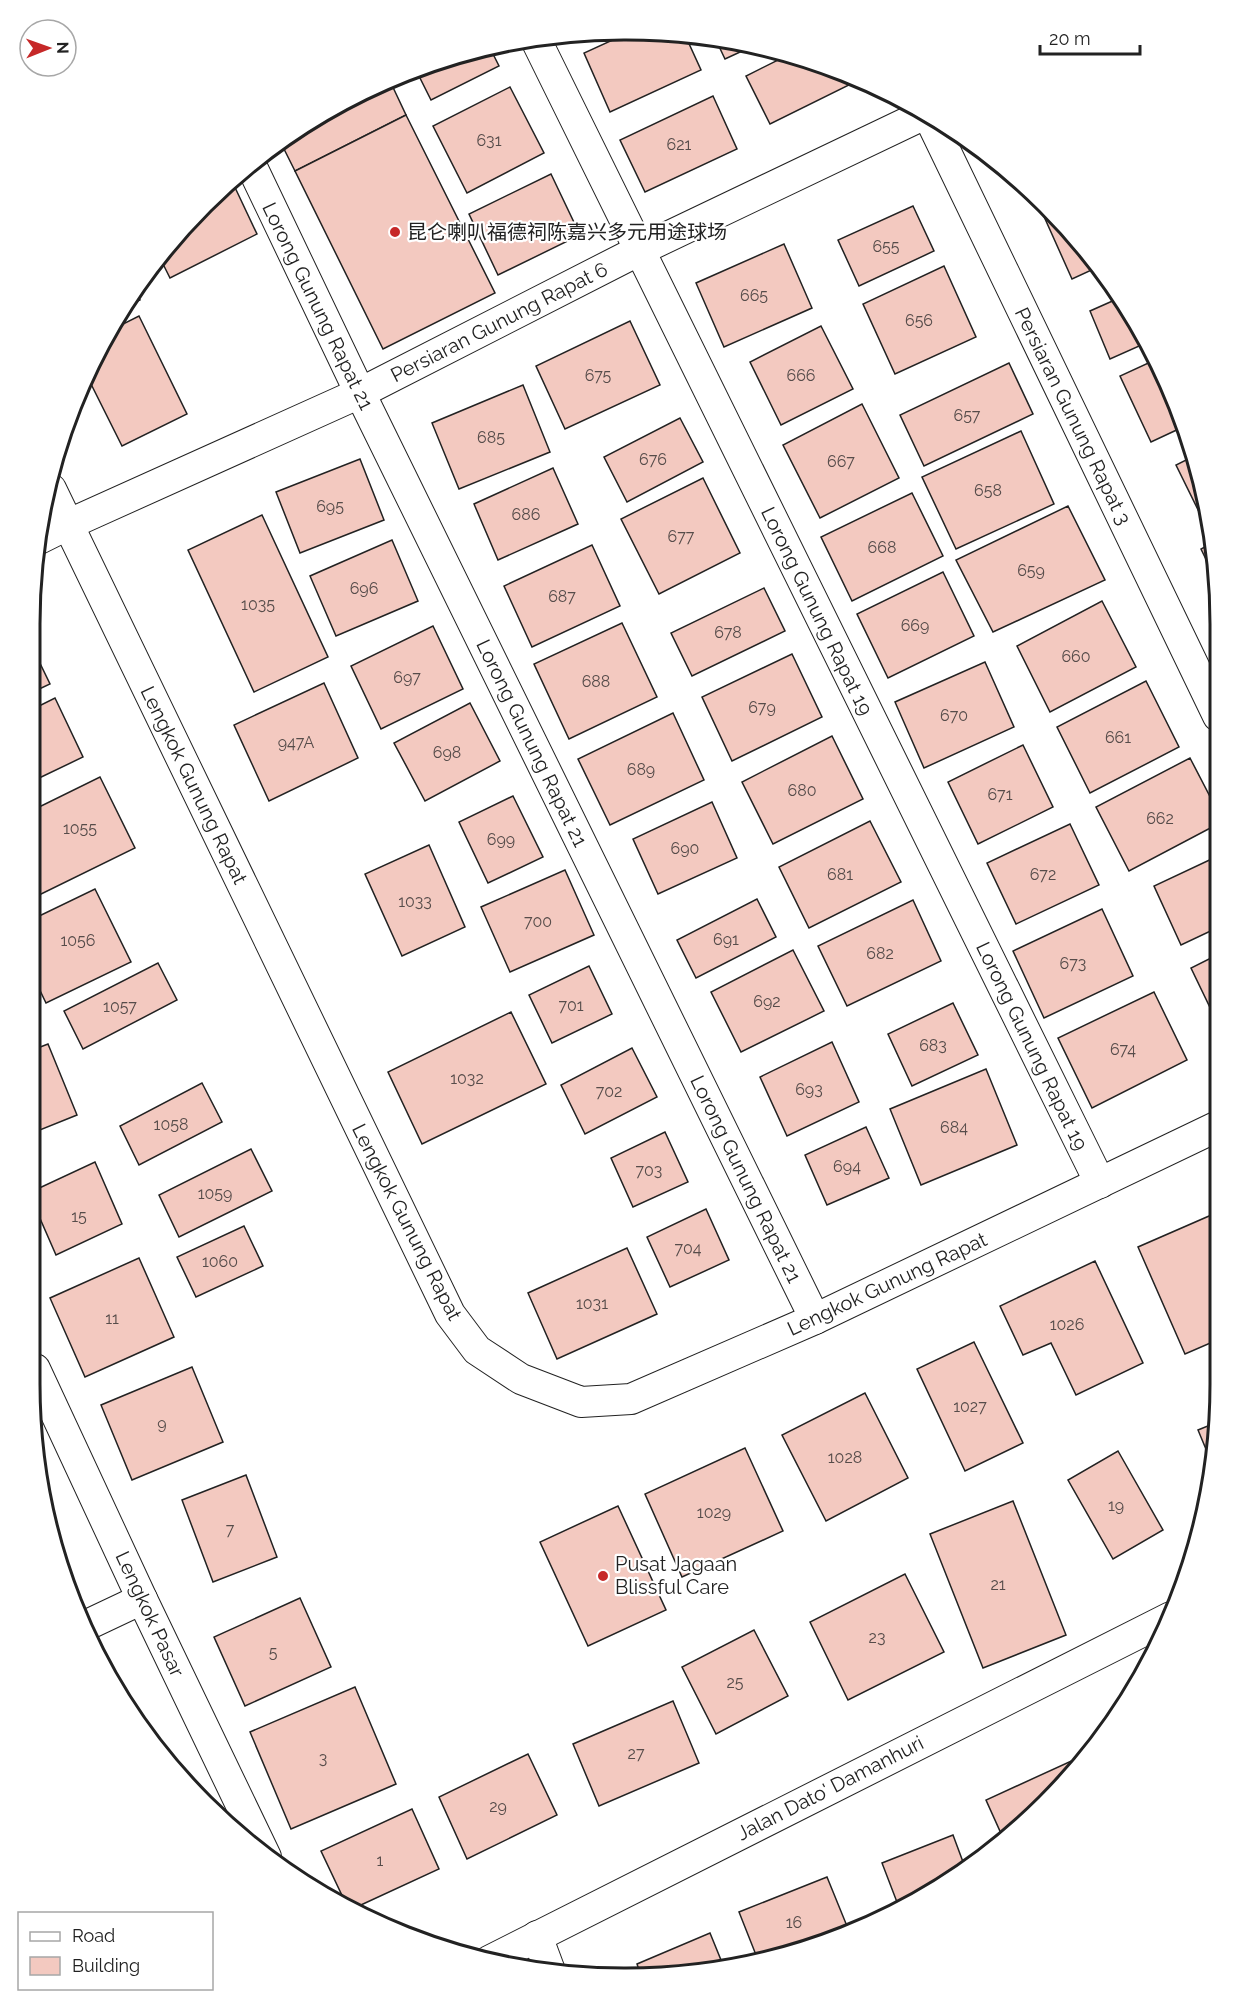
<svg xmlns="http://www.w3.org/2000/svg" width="1250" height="2008" viewBox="0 0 1250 2008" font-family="Raleway,'Noto Sans SC',sans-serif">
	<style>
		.building { fill: #f3c9c0; stroke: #222; stroke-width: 1.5 }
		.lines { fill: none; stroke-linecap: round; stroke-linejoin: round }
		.street-casing { stroke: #222; stroke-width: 32 }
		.street { stroke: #fff; stroke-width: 30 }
		.poi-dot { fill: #c62828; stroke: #fff; stroke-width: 2 }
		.labels { text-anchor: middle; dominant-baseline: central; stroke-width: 4.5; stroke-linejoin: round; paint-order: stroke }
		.number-label { font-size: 16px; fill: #564c4a }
		.poi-label { font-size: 20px; fill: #222; stroke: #fff; text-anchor: start }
		.street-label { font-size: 20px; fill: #222; stroke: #fff }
		.rim { fill: none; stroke: #222; stroke-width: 3 }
	</style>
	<rect width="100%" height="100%" fill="#fff"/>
	<g class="building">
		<path d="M 664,31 L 685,35 L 701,70 L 610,112 L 584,53 L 630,32 Z"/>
		<path d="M 716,40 L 753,46 L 725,59 Z"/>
		<path d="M 490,48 L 499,66 L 431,100 L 416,70 L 434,61 Z"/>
		<path d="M 790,54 L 850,77 L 853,83 L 770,124 L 746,76 Z"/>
		<path d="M 390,81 L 406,115 L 295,171 L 281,143 L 328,110 Z"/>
		<path d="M 510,87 L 544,153 L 467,193 L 433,126 Z"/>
		<path d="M 713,96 L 737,149 L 645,192 L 620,140 Z"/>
		<path d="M 406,115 L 495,293 L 383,349 L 295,171 Z"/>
		<path d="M 551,174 L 580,235 L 498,275 L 469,214 Z"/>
		<path d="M 231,179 L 257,234 L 170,278 L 159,256 Z"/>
		<path d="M 913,206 L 934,251 L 859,286 L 838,240 Z"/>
		<path d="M 1047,209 L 1073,233 L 1096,268 L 1072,279 L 1042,212 Z"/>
		<path d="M 784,244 L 812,308 L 724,347 L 696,283 Z"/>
		<path d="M 944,266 L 976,337 L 895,374 L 863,304 Z"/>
		<path d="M 136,292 L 140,300 L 129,305 Z"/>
		<path d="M 1117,299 L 1146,343 L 1110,359 L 1090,311 Z"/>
		<path d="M 139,316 L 187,414 L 122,446 L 87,376 L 115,328 Z"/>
		<path d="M 630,321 L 660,385 L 565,429 L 536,366 Z"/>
		<path d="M 821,326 L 853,389 L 781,425 L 750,362 Z"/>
		<path d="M 1157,359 L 1183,427 L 1151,442 L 1120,376 Z"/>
		<path d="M 1009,363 L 1033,414 L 924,466 L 900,415 Z"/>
		<path d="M 523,385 L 550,452 L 459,489 L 432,423 Z"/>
		<path d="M 862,404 L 899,478 L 820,518 L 783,445 Z"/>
		<path d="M 680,418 L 703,462 L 627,502 L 604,457 Z"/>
		<path d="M 1021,431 L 1054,504 L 956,549 L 922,477 Z"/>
		<path d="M 1194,456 L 1200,471 L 1209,524 L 1206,526 L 1176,465 Z"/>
		<path d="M 360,459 L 384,520 L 300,553 L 276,492 Z"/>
		<path d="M 553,468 L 578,524 L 498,560 L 474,504 Z"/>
		<path d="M 703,478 L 740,553 L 659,594 L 621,519 Z"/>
		<path d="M 912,493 L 943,556 L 852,601 L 821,537 Z"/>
		<path d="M 1068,506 L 1105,580 L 993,632 L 956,560 Z"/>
		<path d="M 262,515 L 328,657 L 254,692 L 188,550 Z"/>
		<path d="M 392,540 L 418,601 L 336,636 L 310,576 Z"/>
		<path d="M 1212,543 L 1218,584 L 1201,549 Z"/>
		<path d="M 592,545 L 620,606 L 532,647 L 504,586 Z"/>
		<path d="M 943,572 L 974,636 L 888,678 L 857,614 Z"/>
		<path d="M 764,588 L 785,631 L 692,676 L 671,633 Z"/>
		<path d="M 1102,601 L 1136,667 L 1050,712 L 1017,646 Z"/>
		<path d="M 622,623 L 657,697 L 569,739 L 534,664 Z"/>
		<path d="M 433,626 L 463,689 L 381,729 L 351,666 Z"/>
		<path d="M 35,653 L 50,684 L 35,691 Z"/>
		<path d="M 792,654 L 822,717 L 732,761 L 702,697 Z"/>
		<path d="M 985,662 L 1014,727 L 924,768 L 895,702 Z"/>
		<path d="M 1146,681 L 1179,747 L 1090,793 L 1057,727 Z"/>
		<path d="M 324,683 L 358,758 L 269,801 L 234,725 Z"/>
		<path d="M 55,698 L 83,757 L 35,780 L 35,708 Z"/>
		<path d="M 470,703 L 500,761 L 425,801 L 394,743 Z"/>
		<path d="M 673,713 L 704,780 L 610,825 L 578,759 Z"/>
		<path d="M 832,736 L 863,799 L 773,844 L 742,782 Z"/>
		<path d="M 1023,745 L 1053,807 L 978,844 L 948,782 Z"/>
		<path d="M 1190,758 L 1218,812 L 1218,824 L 1129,871 L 1096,807 Z"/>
		<path d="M 100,777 L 135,848 L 35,897 L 35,809 Z"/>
		<path d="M 513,796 L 543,857 L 488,883 L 459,822 Z"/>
		<path d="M 712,802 L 737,858 L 658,894 L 633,839 Z"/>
		<path d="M 870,821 L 901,882 L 809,928 L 779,867 Z"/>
		<path d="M 1070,824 L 1099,885 L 1016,924 L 987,863 Z"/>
		<path d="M 429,845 L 465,927 L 402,956 L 365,874 Z"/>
		<path d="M 1218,856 L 1217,928 L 1181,945 L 1154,886 Z"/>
		<path d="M 565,870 L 594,935 L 510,972 L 481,907 Z"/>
		<path d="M 95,889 L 131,962 L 46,1003 L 35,980 L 35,918 Z"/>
		<path d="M 757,899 L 776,937 L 696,978 L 677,940 Z"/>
		<path d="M 913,900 L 941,961 L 847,1006 L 818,946 Z"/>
		<path d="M 1102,909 L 1133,976 L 1044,1018 L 1013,951 Z"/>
		<path d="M 793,950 L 824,1011 L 741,1052 L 711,992 Z"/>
		<path d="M 1217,955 L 1217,1022 L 1191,968 Z"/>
		<path d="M 158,963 L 177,1000 L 83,1049 L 64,1011 Z"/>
		<path d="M 589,966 L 612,1014 L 552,1043 L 529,995 Z"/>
		<path d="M 1154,992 L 1187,1060 L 1092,1108 L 1058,1038 Z"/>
		<path d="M 953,1003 L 978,1055 L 912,1086 L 888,1034 Z"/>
		<path d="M 511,1012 L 546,1084 L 422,1144 L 388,1072 Z"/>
		<path d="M 832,1042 L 859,1102 L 787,1136 L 760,1077 Z"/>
		<path d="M 48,1044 L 77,1115 L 35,1132 L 35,1049 Z"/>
		<path d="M 632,1048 L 657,1097 L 585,1134 L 561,1085 Z"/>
		<path d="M 986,1069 L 1017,1145 L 921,1185 L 890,1109 Z"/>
		<path d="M 202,1083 L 222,1122 L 139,1165 L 120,1126 Z"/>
		<path d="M 866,1127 L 889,1178 L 827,1205 L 805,1155 Z"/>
		<path d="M 665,1132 L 688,1182 L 633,1207 L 611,1158 Z"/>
		<path d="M 251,1149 L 272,1191 L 179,1237 L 159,1195 Z"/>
		<path d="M 95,1162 L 122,1224 L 56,1255 L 35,1207 L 35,1190 Z"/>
		<path d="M 706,1209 L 729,1260 L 670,1287 L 647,1237 Z"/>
		<path d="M 1216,1213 L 1215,1341 L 1185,1354 L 1138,1247 Z"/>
		<path d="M 244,1226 L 263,1266 L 196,1297 L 177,1257 Z"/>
		<path d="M 627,1248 L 657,1314 L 557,1359 L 528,1293 Z"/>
		<path d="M 139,1258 L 174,1337 L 85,1377 L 50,1298 Z"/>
		<path d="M 1095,1261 L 1143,1363 L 1076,1395 L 1051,1343 L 1023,1355 L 1000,1306 Z"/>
		<path d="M 974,1342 L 1023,1443 L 965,1471 L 917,1369 Z"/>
		<path d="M 192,1367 L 223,1442 L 132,1480 L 101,1405 Z"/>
		<path d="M 865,1393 L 908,1478 L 826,1521 L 782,1435 Z"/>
		<path d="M 1215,1423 L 1215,1460 L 1213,1466 L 1198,1430 Z"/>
		<path d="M 745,1448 L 783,1531 L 682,1577 L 645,1494 Z"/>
		<path d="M 1118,1451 L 1163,1530 L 1113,1559 L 1068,1480 Z"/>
		<path d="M 246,1475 L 277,1557 L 213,1582 L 182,1500 Z"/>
		<path d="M 1013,1501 L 1066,1635 L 983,1668 L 930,1534 Z"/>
		<path d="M 618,1506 L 666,1610 L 588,1646 L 540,1542 Z"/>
		<path d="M 905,1574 L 944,1652 L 848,1700 L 810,1622 Z"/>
		<path d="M 300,1598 L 331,1667 L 245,1706 L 214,1637 Z"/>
		<path d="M 754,1630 L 788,1696 L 716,1734 L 682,1667 Z"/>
		<path d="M 355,1687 L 396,1784 L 291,1829 L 250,1732 Z"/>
		<path d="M 673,1701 L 699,1763 L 599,1806 L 573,1744 Z"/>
		<path d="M 1110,1722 L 1104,1734 L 1100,1726 Z"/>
		<path d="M 528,1754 L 557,1815 L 467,1859 L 439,1797 Z"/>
		<path d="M 1078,1758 L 1081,1763 L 1018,1830 L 1004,1840 L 986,1800 Z"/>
		<path d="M 412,1809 L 439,1869 L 350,1910 L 348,1908 L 321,1851 Z"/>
		<path d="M 953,1835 L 966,1870 L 900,1910 L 882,1863 Z"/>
		<path d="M 827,1877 L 849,1931 L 779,1958 L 758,1960 L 739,1912 Z"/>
		<path d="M 710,1933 L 723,1965 L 641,1976 L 637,1964 Z"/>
	</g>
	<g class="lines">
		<g class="street-casing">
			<g id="street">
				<path d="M 535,38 L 1100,1183"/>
				<path d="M 929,117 L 1218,716"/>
				<path d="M 251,165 L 360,393 L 815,1319"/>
				<path d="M 51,489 L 450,1314 L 477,1350 L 521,1379 L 581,1402 L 631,1399 L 815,1319 L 1216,1127"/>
				<path d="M 37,540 L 67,525 L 360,393 L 638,251 L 925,114"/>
				<path d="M 35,1369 L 142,1599 L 266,1857"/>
				<path d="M 87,1625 L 142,1599"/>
				<path d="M 537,1936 L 550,1971"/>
				<path d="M 489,1961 L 1171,1617"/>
			</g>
		</g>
		<use href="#street" class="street"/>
	</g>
	<g class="poi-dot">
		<circle cx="395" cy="232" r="6"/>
		<circle cx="603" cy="1576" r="6"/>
	</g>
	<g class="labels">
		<g class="number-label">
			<text x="489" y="140">631</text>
			<text x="679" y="144">621</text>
			<text x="886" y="246">655</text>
			<text x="754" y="295">665</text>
			<text x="919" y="320">656</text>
			<text x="598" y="375">675</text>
			<text x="801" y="375">666</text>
			<text x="967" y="415">657</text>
			<text x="491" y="437">685</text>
			<text x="653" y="459">676</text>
			<text x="841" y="461">667</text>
			<text x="988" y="490">658</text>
			<text x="330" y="506">695</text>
			<text x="526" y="514">686</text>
			<text x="681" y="536">677</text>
			<text x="882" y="547">668</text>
			<text x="1031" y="570">659</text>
			<text x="364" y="588">696</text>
			<text x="562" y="596">687</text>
			<text x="258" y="604">1035</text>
			<text x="915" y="625">669</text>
			<text x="728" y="632">678</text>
			<text x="1076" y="656">660</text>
			<text x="407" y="677">697</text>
			<text x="596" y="681">688</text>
			<text x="762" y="707">679</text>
			<text x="954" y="715">670</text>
			<text x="1118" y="737">661</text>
			<text x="296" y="742">947A</text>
			<text x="447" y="752">698</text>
			<text x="641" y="769">689</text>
			<text x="802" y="790">680</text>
			<text x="1000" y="794">671</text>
			<text x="1160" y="818">662</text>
			<text x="80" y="828">1055</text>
			<text x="501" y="839">699</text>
			<text x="685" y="848">690</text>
			<text x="840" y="874">681</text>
			<text x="1043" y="874">672</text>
			<text x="415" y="901">1033</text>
			<text x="538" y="921">700</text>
			<text x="726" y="939">691</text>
			<text x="78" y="940">1056</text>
			<text x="880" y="953">682</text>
			<text x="1073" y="963">673</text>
			<text x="767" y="1001">692</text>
			<text x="571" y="1005">701</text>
			<text x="120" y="1006">1057</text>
			<text x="933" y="1045">683</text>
			<text x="1123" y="1049">674</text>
			<text x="467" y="1078">1032</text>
			<text x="809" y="1089">693</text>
			<text x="609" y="1091">702</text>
			<text x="171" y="1124">1058</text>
			<text x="954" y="1127">684</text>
			<text x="847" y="1166">694</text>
			<text x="649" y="1170">703</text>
			<text x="215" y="1193">1059</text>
			<text x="79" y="1216">15</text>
			<text x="688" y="1248">704</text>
			<text x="220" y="1261">1060</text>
			<text x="592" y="1303">1031</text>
			<text x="112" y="1318">11</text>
			<text x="1067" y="1324">1026</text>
			<text x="970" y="1406">1027</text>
			<text x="162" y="1423">9</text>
			<text x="845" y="1457">1028</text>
			<text x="1116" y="1505">19</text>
			<text x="714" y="1512">1029</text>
			<text x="230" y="1529">7</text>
			<text x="998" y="1584">21</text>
			<text x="877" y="1637">23</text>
			<text x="273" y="1652">5</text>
			<text x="735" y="1682">25</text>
			<text x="636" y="1753">27</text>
			<text x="323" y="1758">3</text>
			<text x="498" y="1806">29</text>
			<text x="380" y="1860">1</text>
			<text x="794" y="1922">16</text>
		</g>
		<g class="poi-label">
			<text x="407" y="232">昆仑喇叭福德祠陈嘉兴多元用途球场</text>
			<text x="615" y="1564">Pusat Jagaan<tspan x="615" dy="23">Blissful Care</tspan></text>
		</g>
		<g class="street-label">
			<text transform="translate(318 306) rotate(64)">Lorong Gunung Rapat 21</text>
			<text transform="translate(499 322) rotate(-27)">Persiaran Gunung Rapat 6</text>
			<text transform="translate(1073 416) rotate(64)">Persiaran Gunung Rapat 3</text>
			<text transform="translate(817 611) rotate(64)">Lorong Gunung Rapat 19</text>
			<text transform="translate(532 743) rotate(64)">Lorong Gunung Rapat 21</text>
			<text transform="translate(194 785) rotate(64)">Lengkok Gunung Rapat</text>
			<text transform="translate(1032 1046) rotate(64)">Lorong Gunung Rapat 19</text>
			<text transform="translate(746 1179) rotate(64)">Lorong Gunung Rapat 21</text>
			<text transform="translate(407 1222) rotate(63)">Lengkok Gunung Rapat</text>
			<text transform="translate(887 1284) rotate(-25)">Lengkok Gunung Rapat</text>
			<text transform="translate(150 1614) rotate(65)">Lengkok Pasar</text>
			<text transform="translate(830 1788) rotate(-27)">Jalan Dato' Damanhuri</text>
		</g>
	</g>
	<path d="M0 0H1250V2008H0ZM624 40H626A584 584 0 0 1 1210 624V1384A584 584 0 0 1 626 1968H624A584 584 0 0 1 40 1384V624A584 584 0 0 1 624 40Z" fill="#fff" fill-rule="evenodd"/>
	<path class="rim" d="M624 40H626A584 584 0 0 1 1210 624V1384A584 584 0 0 1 626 1968H624A584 584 0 0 1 40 1384V624A584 584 0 0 1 624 40Z"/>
	<rect x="18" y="1912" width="195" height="78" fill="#ffffff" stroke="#a7a7a7" stroke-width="1.5"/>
	<rect x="30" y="1932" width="30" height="9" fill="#ffffff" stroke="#a7a7a7" stroke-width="1.5"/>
	<text x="72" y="1942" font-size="18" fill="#222222">Road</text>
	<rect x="30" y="1957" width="30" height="18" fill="#f3c9c0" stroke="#a7a7a7" stroke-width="1.5"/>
	<text x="72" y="1972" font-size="18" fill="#222222">Building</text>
	<g transform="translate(48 48) rotate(89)"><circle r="28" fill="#ffffff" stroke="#a7a7a7" stroke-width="1.5"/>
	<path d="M0-4.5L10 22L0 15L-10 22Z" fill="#c62828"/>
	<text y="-9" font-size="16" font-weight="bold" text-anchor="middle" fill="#222222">N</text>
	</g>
	<path d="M1040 45v9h100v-9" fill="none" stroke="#222222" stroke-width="3"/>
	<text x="1049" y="45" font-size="18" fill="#222222" stroke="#ffffff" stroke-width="4.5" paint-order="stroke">20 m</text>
</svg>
